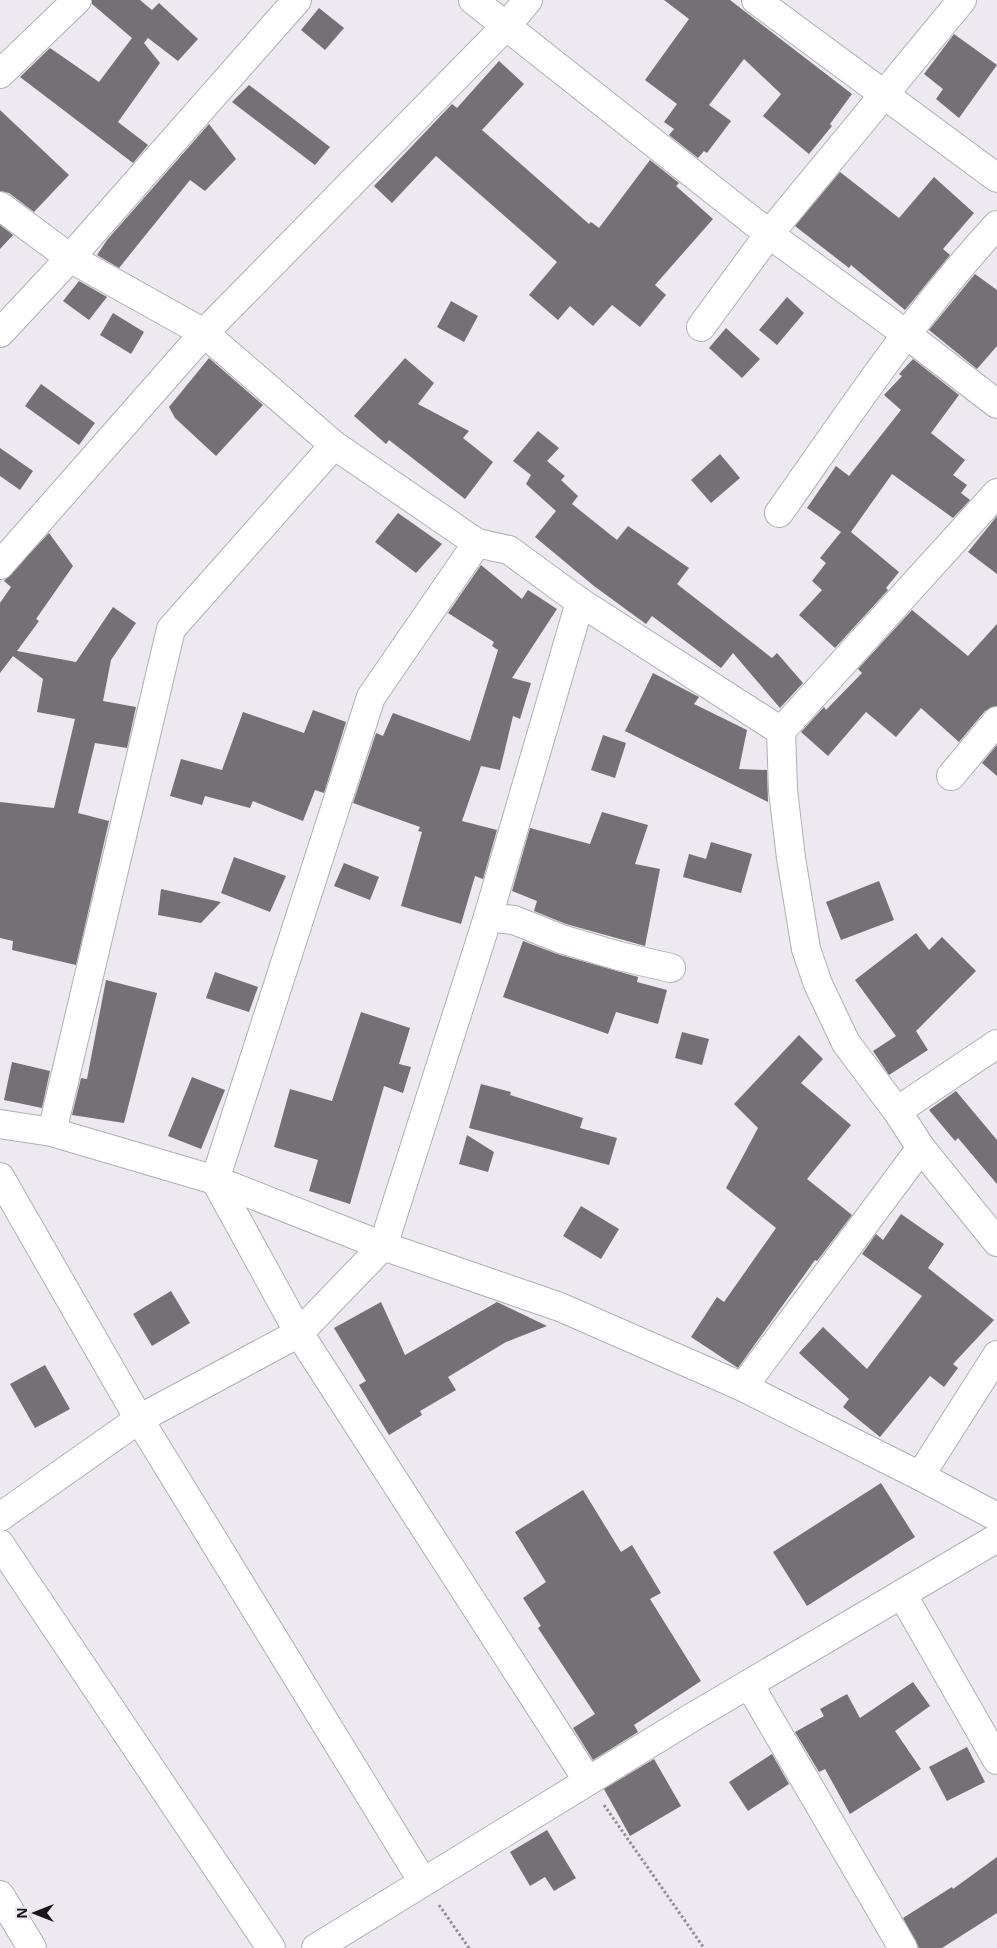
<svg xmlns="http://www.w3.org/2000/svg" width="997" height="1948" viewBox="0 0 997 1948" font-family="'Noto Sans',sans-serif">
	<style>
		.building { fill: #747076 }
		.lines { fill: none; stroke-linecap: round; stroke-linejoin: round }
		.street-casing { stroke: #b2aeb4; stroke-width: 30 }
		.path { stroke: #908e93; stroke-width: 3; stroke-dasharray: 2.5 2.5; stroke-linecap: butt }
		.street { stroke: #fff; stroke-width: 28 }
	</style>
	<rect width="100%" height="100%" fill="#ede9f0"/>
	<g class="building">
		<path d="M 92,0 L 140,0 L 152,10 L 159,3 L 198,39 L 178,61 L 148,38 L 144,43 L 160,63 L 118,122 L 148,145 L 133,163 L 20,77 L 50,48 L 99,82 L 132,38 L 92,4 Z"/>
		<path d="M 664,0 L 730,0 L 852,94 L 830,124 L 832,126 L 809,154 L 763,116 L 781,94 L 744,59 L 709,105 L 731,121 L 707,153 L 704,151 L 698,158 L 669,135 L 674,129 L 664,122 L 677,104 L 645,80 L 689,19 Z"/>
		<path d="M 319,8 L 344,28 L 325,50 L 301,30 Z"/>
		<path d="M 954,34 L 997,65 L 959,118 L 936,99 L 943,89 L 924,74 Z"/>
		<path d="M 499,61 L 524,84 L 482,130 L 589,224 L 591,222 L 599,228 L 650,160 L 679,183 L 676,186 L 713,219 L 655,285 L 666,295 L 640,327 L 612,305 L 593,326 L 570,306 L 558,320 L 529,295 L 557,262 L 436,156 L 392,203 L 374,186 L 452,104 L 457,108 Z"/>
		<path d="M 249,85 L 330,147 L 315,165 L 232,102 Z"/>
		<path d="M 0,110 L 69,175 L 34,212 L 9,193 L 0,191 Z"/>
		<path d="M 209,124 L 236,159 L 205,191 L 190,180 L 119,268 L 97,255 L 107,240 Z"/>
		<path d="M 840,172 L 899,218 L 934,177 L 974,213 L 943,249 L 950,255 L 905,310 L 851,265 L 849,268 L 795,226 Z"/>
		<path d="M 0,225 L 13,235 L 0,249 Z"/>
		<path d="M 975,274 L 997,290 L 997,346 L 977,369 L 929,330 Z"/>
		<path d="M 79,281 L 107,297 L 89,320 L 63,301 Z"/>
		<path d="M 787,297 L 804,313 L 777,345 L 759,330 Z"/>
		<path d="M 451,301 L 478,316 L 464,342 L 437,327 Z"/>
		<path d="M 113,313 L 144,332 L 131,354 L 100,335 Z"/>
		<path d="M 726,328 L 760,359 L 742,378 L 709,348 Z"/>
		<path d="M 209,358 L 263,405 L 216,456 L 175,418 L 169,407 Z"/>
		<path d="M 405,358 L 434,383 L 418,404 L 469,431 L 463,438 L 493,462 L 465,499 L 389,440 L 386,444 L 354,416 Z"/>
		<path d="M 913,359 L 959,395 L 931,433 L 965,460 L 953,475 L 967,485 L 961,493 L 970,500 L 953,518 L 892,474 L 851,532 L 899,572 L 886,588 L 888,590 L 835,648 L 799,615 L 822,590 L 812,581 L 826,563 L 820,558 L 841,532 L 807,508 L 836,466 L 849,476 L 901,410 L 884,395 L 902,376 L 899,374 Z"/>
		<path d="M 41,384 L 95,423 L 79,445 L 25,406 Z"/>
		<path d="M 538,431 L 559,448 L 547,461 L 565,476 L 561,480 L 578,496 L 572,504 L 617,540 L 628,526 L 689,568 L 677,584 L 772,658 L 777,653 L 803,683 L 780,708 L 733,653 L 721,668 L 652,616 L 646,624 L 594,586 L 535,537 L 556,511 L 526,484 L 531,475 L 513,461 Z"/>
		<path d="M 0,448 L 33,471 L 20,490 L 0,476 Z"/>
		<path d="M 720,454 L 740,478 L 711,503 L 691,480 Z"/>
		<path d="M 398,513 L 442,544 L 416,573 L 375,542 Z"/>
		<path d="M 997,516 L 997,574 L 968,552 Z"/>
		<path d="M 49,533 L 73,566 L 36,619 L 39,621 L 17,651 L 76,662 L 113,607 L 136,623 L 111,660 L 103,701 L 136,707 L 127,748 L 95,743 L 78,813 L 109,821 L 76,965 L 12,950 L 13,941 L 0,938 L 0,802 L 54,808 L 75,719 L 37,712 L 43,679 L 13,656 L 0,673 L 0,603 L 11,587 L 4,581 Z"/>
		<path d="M 481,565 L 522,599 L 528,590 L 557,609 L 512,678 L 531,683 L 520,719 L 513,716 L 500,770 L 481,766 L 462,821 L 497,830 L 483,879 L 475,876 L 461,924 L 401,906 L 422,832 L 418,831 L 420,827 L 353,803 L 376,733 L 383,736 L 393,713 L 470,741 L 498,650 L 492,646 L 494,642 L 448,613 Z"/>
		<path d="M 912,610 L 968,656 L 997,624 L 997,706 L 985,711 L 959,742 L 921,708 L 896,737 L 866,712 L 828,756 L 801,732 L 824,707 L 826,710 L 862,673 L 858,669 Z"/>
		<path d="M 653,673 L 699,697 L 694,704 L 747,730 L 739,769 L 767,770 L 768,802 L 625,731 Z"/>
		<path d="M 313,710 L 346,722 L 324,793 L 315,790 L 303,821 L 253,801 L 250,808 L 205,796 L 202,805 L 170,796 L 181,759 L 222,770 L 243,712 L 304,733 Z"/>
		<path d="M 603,735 L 626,743 L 615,778 L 591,770 Z"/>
		<path d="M 997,745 L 997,776 L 982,763 Z"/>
		<path d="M 602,812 L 648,825 L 635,864 L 660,869 L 645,946 L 566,924 L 534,911 L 537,901 L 512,891 L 530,828 L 590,844 Z"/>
		<path d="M 711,842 L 752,854 L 741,893 L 683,877 L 689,854 L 706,859 Z"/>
		<path d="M 234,857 L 286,876 L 270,912 L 221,893 Z"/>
		<path d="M 344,863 L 379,877 L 370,900 L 334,886 Z"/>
		<path d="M 879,881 L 894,920 L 841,940 L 826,902 Z"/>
		<path d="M 161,889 L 221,902 L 201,923 L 158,915 Z"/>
		<path d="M 916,933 L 929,950 L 942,937 L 976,971 L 916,1031 L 928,1050 L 889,1075 L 873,1051 L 896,1036 L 855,980 Z"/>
		<path d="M 523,941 L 557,954 L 638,977 L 637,982 L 667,990 L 658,1024 L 616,1012 L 608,1034 L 503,997 Z"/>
		<path d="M 215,972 L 258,987 L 249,1012 L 206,998 Z"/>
		<path d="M 106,980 L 157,993 L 124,1123 L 72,1115 L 81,1078 L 87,1079 Z"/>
		<path d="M 361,1012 L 410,1028 L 399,1064 L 411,1067 L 403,1093 L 384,1086 L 350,1204 L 309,1191 L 318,1160 L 274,1147 L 290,1089 L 332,1101 Z"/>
		<path d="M 682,1032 L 709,1039 L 702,1065 L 675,1058 Z"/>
		<path d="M 799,1035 L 823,1059 L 801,1083 L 851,1125 L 807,1179 L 852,1215 L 817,1261 L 815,1260 L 738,1368 L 691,1337 L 717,1297 L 724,1302 L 776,1228 L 726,1188 L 758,1128 L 734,1104 Z"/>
		<path d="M 12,1062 L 50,1071 L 42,1108 L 4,1100 Z"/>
		<path d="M 192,1077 L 225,1090 L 201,1149 L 168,1136 Z"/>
		<path d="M 481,1084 L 511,1092 L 510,1095 L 583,1118 L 580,1128 L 617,1138 L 609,1165 L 469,1128 Z"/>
		<path d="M 956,1091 L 997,1140 L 997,1184 L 958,1138 L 955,1141 L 929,1110 Z"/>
		<path d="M 467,1135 L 494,1152 L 488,1172 L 459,1164 Z"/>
		<path d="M 581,1206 L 619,1229 L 601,1259 L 563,1236 Z"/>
		<path d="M 901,1214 L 944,1244 L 928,1268 L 994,1320 L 953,1364 L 958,1368 L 944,1387 L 930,1376 L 880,1437 L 843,1407 L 849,1399 L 799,1353 L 823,1327 L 867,1369 L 922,1296 L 862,1254 L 876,1234 L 883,1240 Z"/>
		<path d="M 171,1291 L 190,1323 L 152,1346 L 133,1314 Z"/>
		<path d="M 381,1302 L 405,1355 L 497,1302 L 547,1326 L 506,1342 L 448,1377 L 456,1390 L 420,1411 L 422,1415 L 389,1435 L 359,1385 L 366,1381 L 334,1328 Z"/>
		<path d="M 45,1365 L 70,1409 L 35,1428 L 10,1384 Z"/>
		<path d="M 881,1483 L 915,1537 L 807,1606 L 773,1552 Z"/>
		<path d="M 583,1490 L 621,1552 L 632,1545 L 661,1593 L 650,1599 L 701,1681 L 634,1725 L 638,1732 L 593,1760 L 573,1728 L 595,1714 L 538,1628 L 541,1626 L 523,1598 L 546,1582 L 515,1532 Z"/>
		<path d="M 913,1682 L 930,1706 L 895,1731 L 921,1769 L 850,1814 L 825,1769 L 819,1772 L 795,1732 L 824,1716 L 820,1709 L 847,1694 L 860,1718 Z"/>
		<path d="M 967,1747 L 985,1782 L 947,1801 L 929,1767 Z"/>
		<path d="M 772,1754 L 789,1784 L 748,1811 L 729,1782 Z"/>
		<path d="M 654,1759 L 681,1806 L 630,1836 L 604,1789 Z"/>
		<path d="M 547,1830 L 576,1878 L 554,1891 L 545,1877 L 530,1886 L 510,1852 Z"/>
		<path d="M 997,1857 L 997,1913 L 942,1948 L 919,1948 L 903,1918 L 952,1887 L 953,1889 Z"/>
	</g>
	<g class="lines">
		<g class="street-casing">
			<g id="street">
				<path d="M 473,0 L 769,234 L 906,334 L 997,404"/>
				<path d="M 756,0 L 997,178"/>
				<path d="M 0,74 L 77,0"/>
				<path d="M 0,206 L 70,258 L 204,333 L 334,445 L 477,543 L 509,550 L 580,602 L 781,731"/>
				<path d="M 701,327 L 769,234 L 962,0"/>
				<path d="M 0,333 L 70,258 L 297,0"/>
				<path d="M 997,493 L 781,731 L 783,790 L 791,858 L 806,949 L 818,984 L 846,1043 L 897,1111 L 921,1148 L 997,1242"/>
				<path d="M 779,513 C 849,414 915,314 997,225"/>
				<path d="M 477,543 L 371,697 L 215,1180 L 299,1333 L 588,1781"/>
				<path d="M 0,565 L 204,333 L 507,25 L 528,0"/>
				<path d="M 951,776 L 997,721"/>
				<path d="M 488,917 L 514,920 L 561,939 L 619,956 L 671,968"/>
				<path d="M 897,1111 L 997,1044"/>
				<path d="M 0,1124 L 52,1132 L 215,1180 L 383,1246 L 560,1307 L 743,1387 L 920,1476 L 997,1517"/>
				<path d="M 52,1132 L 171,629 L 334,445"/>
				<path d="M 0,1177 L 139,1419 L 423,1882"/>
				<path d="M 743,1387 L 921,1148"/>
				<path d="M 920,1476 L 997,1355"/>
				<path d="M 0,1517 L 139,1419 L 299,1333 L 383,1246 L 488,917 L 580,602"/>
				<path d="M 0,1544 L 271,1948"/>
				<path d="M 902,1594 L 997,1760"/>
				<path d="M 749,1684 L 903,1948"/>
				<path d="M 0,1895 L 32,1948"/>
				<path d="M 316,1948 L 691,1718 L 997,1538"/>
			</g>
		</g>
		<g class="path">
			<path d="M 604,1805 L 704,1948"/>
			<path d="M 439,1905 L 469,1948"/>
		</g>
		<use href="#street" class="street"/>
	</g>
	<g transform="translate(35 1913) rotate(270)" stroke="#ede9f0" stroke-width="4" paint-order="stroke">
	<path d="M0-4L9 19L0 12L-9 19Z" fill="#161517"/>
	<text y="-8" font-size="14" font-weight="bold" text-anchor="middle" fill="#161517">N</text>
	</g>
</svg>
